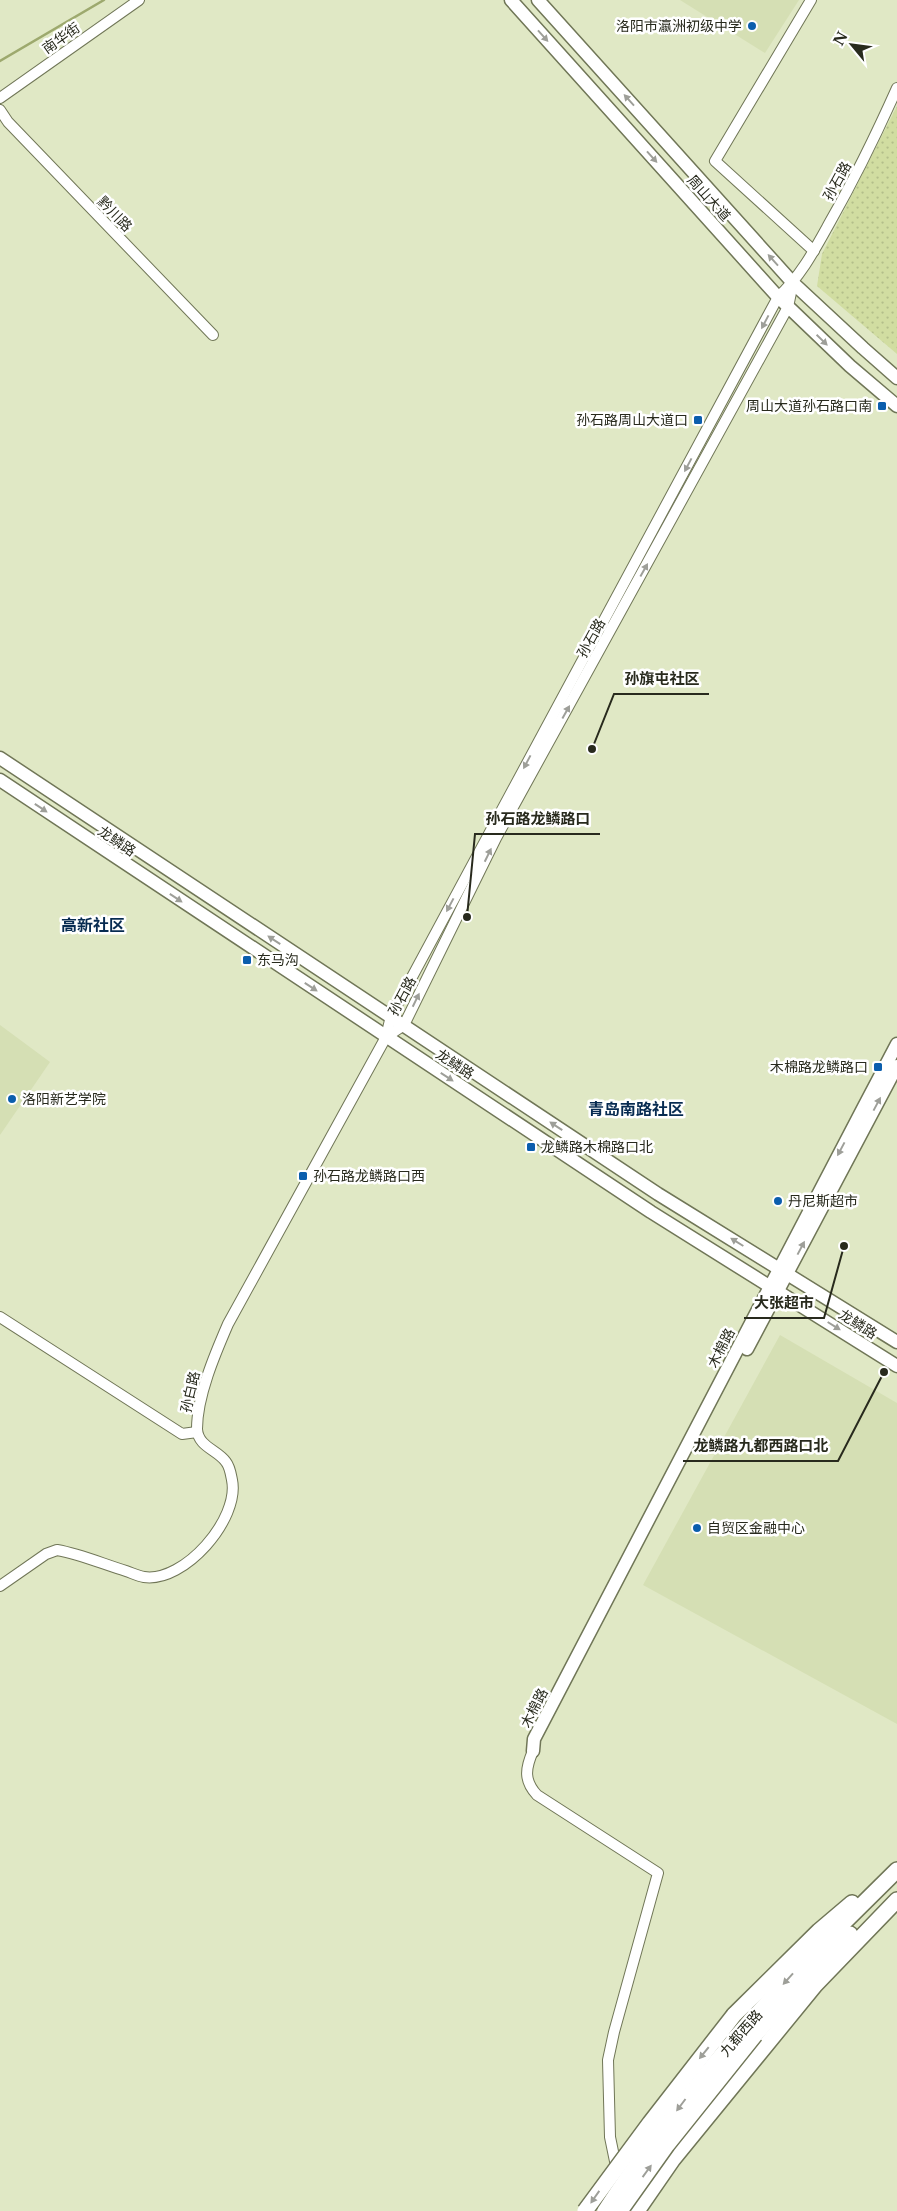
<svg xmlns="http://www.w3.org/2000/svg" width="897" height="2211" viewBox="0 0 897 2211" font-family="'Libre Baskerville','Noto Sans SC',serif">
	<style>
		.built { fill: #d5dfb4 }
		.park { fill: url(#park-dots) }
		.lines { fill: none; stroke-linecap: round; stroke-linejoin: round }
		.stream { stroke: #9da96e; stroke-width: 2.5 }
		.minor-casing { stroke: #707657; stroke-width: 12 }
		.major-casing { stroke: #707657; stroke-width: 15 }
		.highway-casing { stroke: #707657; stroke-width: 18 }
		.minor { stroke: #fff; stroke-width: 10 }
		.major { stroke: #fff; stroke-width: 12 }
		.highway { stroke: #fff; stroke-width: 15 }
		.highway-bridge-casing { stroke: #707657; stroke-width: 18; stroke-linecap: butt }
		.highway-bridge { stroke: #fff; stroke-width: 15 }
		.oneway { fill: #9e9f99 }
		.poi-dot { fill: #0b5ead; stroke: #fff; stroke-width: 2 }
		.labels { text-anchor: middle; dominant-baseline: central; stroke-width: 5; stroke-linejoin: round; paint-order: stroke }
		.poi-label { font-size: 14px; fill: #282a1d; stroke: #fff; text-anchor: start }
		.street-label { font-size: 14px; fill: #282a1d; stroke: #fff }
		.quarter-label { font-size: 16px; font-weight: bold; fill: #072b51; stroke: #fff }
		.leader { fill: none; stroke: #282a1d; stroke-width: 2 }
		.callout-dot { fill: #282a1d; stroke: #fff; stroke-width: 2 }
		.callout-label { font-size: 15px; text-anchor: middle; font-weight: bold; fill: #282a1d; stroke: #fff; stroke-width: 5; stroke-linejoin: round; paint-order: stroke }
	</style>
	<defs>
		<pattern id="park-dots" width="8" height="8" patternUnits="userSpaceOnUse" patternTransform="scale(1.25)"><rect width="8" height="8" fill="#d1dda1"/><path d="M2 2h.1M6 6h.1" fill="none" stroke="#b3be8a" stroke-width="1.8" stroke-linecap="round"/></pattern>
	</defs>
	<rect width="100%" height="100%" fill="#e0e8c5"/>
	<g class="built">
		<path d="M 680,0 L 799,0 L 765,53 Z"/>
		<path d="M 0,1025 L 50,1062 L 0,1135 Z"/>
		<path d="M 780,1335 L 897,1403 L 897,1724 L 643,1585 Z"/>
	</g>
	<path class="park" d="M 897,106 L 897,354 L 817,286 L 822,254 Z"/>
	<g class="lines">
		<path class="stream" d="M 0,61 L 104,0"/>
		<g class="minor-casing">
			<g id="minor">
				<path d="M 811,0 L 715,161 L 814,251"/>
				<path d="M 0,98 L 139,0"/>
				<path d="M 0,110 L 8,122 L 213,335"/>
				<path d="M 386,1037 L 404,1025 L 496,838 L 788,307 L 793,283"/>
				<path d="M 0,1317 L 182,1434 L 197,1432"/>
				<path d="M 0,1586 L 46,1554 L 57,1550 C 80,1554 103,1564 126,1571 C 132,1573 138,1576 144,1577 C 184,1583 240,1519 232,1480 C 231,1475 230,1467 226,1462 C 218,1450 198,1447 197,1429 C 197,1396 215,1354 228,1324 L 386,1037 L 391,1016 L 778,297 C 801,276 815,249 830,222 C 855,178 876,135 897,88"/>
				<path d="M 533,1751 C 525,1769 524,1781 537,1795 L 658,1873 L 614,2032 L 608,2060 L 610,2137 L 617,2171"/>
			</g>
		</g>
		<g class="major-casing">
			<g id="major">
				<path d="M 511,0 L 778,297 L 850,366 L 897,406"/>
				<path d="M 538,0 L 793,283 L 863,348 L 897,378"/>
				<path d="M 0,758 L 658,1194 L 897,1342"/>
				<path d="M 0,780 L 651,1212 L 897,1366"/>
				<path d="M 747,1349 L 897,1066"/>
				<path d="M 533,1751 L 534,1739 C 655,1507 775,1275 897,1044"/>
			</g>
		</g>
		<g class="highway-casing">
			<g id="highway">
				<path d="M 734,2015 L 819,1931 L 852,1903"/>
				<path d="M 745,2027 L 804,1962 L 897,1870"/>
				<path d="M 755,2035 L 801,1983 L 850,1934"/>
				<path d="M 637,2211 L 673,2159 L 815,1985 L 897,1900"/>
			</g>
		</g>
		<use href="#minor" class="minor"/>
		<use href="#major" class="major"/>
		<use href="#highway" class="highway"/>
		<g class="highway-bridge-casing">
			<g id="highway-bridge">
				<path d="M 585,2211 L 650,2123 L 734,2015"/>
				<path d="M 605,2211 C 647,2146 695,2086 745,2027"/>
				<path d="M 620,2211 L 667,2145 L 755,2035"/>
			</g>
		</g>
		<use href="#highway-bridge" class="highway-bridge"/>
	</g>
	<defs><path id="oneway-solid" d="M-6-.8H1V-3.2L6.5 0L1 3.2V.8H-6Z" transform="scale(1.25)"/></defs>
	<g class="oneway">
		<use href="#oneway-solid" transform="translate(543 36) rotate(48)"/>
		<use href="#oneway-solid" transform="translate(629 100) rotate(-132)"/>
		<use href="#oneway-solid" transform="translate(652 157) rotate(48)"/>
		<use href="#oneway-solid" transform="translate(773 260) rotate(-132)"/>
		<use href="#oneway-solid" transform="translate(765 322) rotate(118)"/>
		<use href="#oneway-solid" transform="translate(822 340) rotate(44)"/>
		<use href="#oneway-solid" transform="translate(688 465) rotate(118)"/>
		<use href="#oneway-solid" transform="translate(644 570) rotate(-61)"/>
		<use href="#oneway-solid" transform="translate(566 712) rotate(-61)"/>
		<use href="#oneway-solid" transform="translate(527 762) rotate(118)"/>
		<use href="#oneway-solid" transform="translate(41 808) rotate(34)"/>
		<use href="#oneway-solid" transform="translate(488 855) rotate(-64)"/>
		<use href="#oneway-solid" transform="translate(176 898) rotate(34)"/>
		<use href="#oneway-solid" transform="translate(450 905) rotate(118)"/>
		<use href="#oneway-solid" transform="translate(274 940) rotate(-147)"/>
		<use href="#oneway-solid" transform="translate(311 987) rotate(33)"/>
		<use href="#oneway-solid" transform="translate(416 1000) rotate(-64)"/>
		<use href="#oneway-solid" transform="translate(447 1077) rotate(33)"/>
		<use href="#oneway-solid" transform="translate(877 1104) rotate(-62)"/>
		<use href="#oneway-solid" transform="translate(556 1126) rotate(-147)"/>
		<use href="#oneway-solid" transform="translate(841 1149) rotate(118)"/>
		<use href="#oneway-solid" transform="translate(737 1242) rotate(-148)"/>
		<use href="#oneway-solid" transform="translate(801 1248) rotate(-62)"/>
		<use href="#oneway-solid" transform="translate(834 1326) rotate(32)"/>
		<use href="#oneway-solid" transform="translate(788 1979) rotate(132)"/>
		<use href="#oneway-solid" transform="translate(704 2053) rotate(129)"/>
		<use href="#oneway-solid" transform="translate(681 2105) rotate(127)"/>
		<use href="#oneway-solid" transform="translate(647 2171) rotate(-54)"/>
		<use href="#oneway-solid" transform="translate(595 2197) rotate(125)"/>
	</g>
	<g class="poi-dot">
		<circle cx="752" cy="26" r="5"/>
		<rect x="877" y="401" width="10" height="10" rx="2.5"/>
		<rect x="693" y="415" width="10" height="10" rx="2.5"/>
		<rect x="242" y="955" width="10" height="10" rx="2.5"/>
		<rect x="873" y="1062" width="10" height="10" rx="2.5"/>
		<circle cx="12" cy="1099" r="5"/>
		<rect x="526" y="1142" width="10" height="10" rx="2.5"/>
		<rect x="298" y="1171" width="10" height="10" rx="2.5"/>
		<circle cx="778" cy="1201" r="5"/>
		<circle cx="697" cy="1528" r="5"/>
	</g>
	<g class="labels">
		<g class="poi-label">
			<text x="742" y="26" text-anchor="end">洛阳市瀛洲初级中学</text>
			<text x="872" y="406" text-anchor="end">周山大道孙石路口南</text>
			<text x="688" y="420" text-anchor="end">孙石路周山大道口</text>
			<text x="257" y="960">东马沟</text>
			<text x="868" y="1067" text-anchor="end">木棉路龙鳞路口</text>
			<text x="22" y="1099">洛阳新艺学院</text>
			<text x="541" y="1147">龙鳞路木棉路口北</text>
			<text x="313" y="1176">孙石路龙鳞路口西</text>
			<text x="788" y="1201">丹尼斯超市</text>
			<text x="707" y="1528">自贸区金融中心</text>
		</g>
		<g class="street-label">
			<text transform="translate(61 38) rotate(-35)">南华街</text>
			<text transform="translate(837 181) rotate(-61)">孙石路</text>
			<text transform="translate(709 198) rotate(48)">周山大道</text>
			<text transform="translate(115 214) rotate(46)">黔川路</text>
			<text transform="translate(591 638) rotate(-61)">孙石路</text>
			<text transform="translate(117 841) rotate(34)">龙鳞路</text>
			<text transform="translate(402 996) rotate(-62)">孙石路</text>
			<text transform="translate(455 1064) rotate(33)">龙鳞路</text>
			<text transform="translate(858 1324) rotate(32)">龙鳞路</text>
			<text transform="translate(721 1348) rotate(-63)">木棉路</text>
			<text transform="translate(190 1392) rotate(-77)">孙白路</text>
			<text transform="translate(534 1708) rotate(-63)">木棉路</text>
			<text transform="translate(741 2033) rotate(-49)">九都西路</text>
		</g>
		<g class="quarter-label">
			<text x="93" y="925">高新社区</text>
			<text x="636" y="1109">青岛南路社区</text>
		</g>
	</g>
	<path class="leader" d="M592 749L614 694H709M467 917L475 834H600M844 1246L824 1318H744M884 1372L838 1461H683"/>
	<g class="callout-dot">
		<circle cx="592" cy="749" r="5"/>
		<circle cx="467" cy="917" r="5"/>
		<circle cx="844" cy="1246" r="5"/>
		<circle cx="884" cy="1372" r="5"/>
	</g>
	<g class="callout-label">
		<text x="662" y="684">孙旗屯社区</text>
		<text x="538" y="824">孙石路龙鳞路口</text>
		<text x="784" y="1308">大张超市</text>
		<text x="761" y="1451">龙鳞路九都西路口北</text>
	</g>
	<g transform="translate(852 45) rotate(299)" stroke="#ffffff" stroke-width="4" paint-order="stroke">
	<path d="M0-4L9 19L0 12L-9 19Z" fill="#282a1d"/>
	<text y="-8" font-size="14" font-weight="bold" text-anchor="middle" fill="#282a1d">N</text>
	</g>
</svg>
